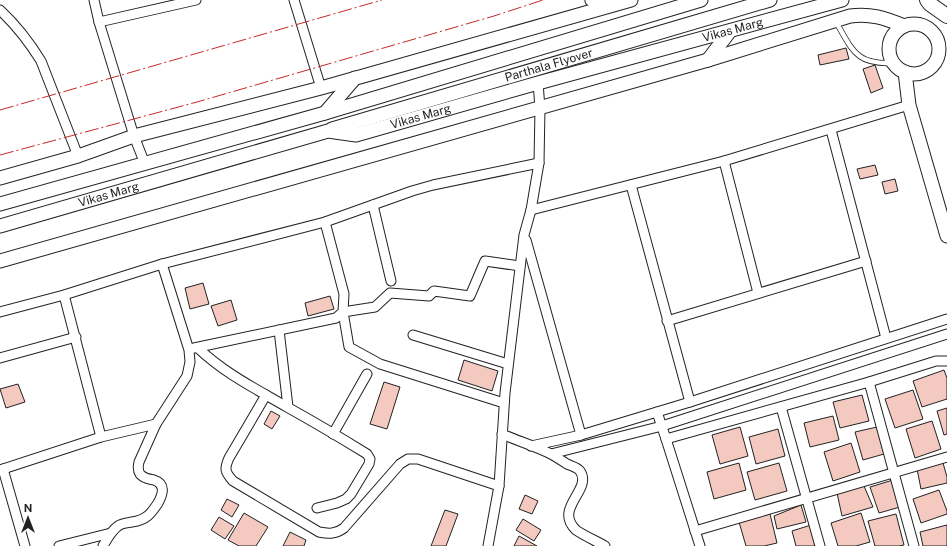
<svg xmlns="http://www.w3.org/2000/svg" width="947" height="546" viewBox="0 0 947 546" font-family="'Public Sans',sans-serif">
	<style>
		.building { fill: #f3c9c0; stroke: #222 }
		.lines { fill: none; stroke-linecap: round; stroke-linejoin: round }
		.lane-casing { stroke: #222; stroke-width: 6 }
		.street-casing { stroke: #222; stroke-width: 11 }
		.secondary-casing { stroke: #222; stroke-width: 15 }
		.primary-casing { stroke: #222; stroke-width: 16 }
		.lane { stroke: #fff; stroke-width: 4.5 }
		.street { stroke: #fff; stroke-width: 9 }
		.secondary { stroke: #fff; stroke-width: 13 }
		.primary { stroke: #fff; stroke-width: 14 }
		.power { stroke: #c62828; stroke-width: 1; stroke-dasharray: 14 3 2 3; stroke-linecap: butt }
		.labels { text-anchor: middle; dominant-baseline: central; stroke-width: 3; stroke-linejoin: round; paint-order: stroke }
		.street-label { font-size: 12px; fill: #222; stroke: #fff }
	</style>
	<rect width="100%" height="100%" fill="#fff"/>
	<g class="building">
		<path d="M 846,48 L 849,59 L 820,65 L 818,55 Z"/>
		<path d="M 875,65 L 883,88 L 871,93 L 863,69 Z"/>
		<path d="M 875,165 L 878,175 L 860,179 L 857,169 Z"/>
		<path d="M 895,179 L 898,191 L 885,194 L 882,182 Z"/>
		<path d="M 203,283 L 209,304 L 190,309 L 185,288 Z"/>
		<path d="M 330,296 L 334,309 L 308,316 L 305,303 Z"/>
		<path d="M 231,300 L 237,320 L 218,326 L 211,306 Z"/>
		<path d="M 464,360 L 498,371 L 492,391 L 458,380 Z"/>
		<path d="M 944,370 L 947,378 L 947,399 L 922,407 L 913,381 Z"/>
		<path d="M 384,382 L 400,387 L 387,429 L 370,424 Z"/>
		<path d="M 18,384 L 25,402 L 6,408 L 0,389 Z"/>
		<path d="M 913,390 L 923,419 L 895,428 L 885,399 Z"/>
		<path d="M 862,395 L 869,421 L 840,428 L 833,402 Z"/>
		<path d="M 947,408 L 947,434 L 944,435 L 937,411 Z"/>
		<path d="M 271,411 L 280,416 L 272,429 L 264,424 Z"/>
		<path d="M 833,416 L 839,440 L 810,447 L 804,423 Z"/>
		<path d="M 932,421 L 941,449 L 915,458 L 906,429 Z"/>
		<path d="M 740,427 L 748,456 L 720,464 L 712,435 Z"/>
		<path d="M 877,427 L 884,454 L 863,460 L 855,432 Z"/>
		<path d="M 778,429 L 785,456 L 756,464 L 749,437 Z"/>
		<path d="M 851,443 L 860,472 L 833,481 L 824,452 Z"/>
		<path d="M 739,463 L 746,490 L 714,499 L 707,472 Z"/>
		<path d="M 779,463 L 787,491 L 755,500 L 747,472 Z"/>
		<path d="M 943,463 L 947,477 L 947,483 L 921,489 L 917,469 Z"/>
		<path d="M 893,480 L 900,507 L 879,513 L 870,487 Z"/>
		<path d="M 864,486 L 873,507 L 842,516 L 837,493 Z"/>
		<path d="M 939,490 L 947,511 L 947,514 L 921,523 L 913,499 Z"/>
		<path d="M 525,495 L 538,501 L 532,514 L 519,509 Z"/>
		<path d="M 227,499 L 239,505 L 232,517 L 221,510 Z"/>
		<path d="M 801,505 L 806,522 L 777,529 L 774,516 Z"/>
		<path d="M 445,510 L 458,514 L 446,546 L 431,546 Z"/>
		<path d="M 244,513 L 268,527 L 256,546 L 239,546 L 228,540 Z"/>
		<path d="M 861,513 L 870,542 L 856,546 L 838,546 L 831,523 Z"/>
		<path d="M 770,514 L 777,543 L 764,546 L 746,546 L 739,522 Z"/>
		<path d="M 896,514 L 904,545 L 899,546 L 875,546 L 868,521 Z"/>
		<path d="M 219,517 L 234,526 L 225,539 L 211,530 Z"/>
		<path d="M 523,519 L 541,530 L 534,541 L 516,530 Z"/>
		<path d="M 811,525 L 817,546 L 796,546 L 792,531 Z"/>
		<path d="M 947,525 L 947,546 L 923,546 L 920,532 Z"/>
		<path d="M 290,532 L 306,540 L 304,546 L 283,546 Z"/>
		<path d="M 519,536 L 537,546 L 514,546 Z"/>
	</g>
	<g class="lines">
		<g class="lane-casing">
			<path id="lane" d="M 836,22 C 853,51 856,65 894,63"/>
		</g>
		<g class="street-casing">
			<g id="street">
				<path d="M 94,0 L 99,22 L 134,136 L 145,164"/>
				<path d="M 294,0 L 321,88"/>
				<path d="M 590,1 L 595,4 L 605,2"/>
				<path d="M 0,10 C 16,25 30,43 41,61 L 78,156"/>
				<path d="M 99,22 L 196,0"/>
				<path d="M 831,130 L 886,338"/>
				<path d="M 724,161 L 758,293"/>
				<path d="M 631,185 L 690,402"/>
				<path d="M 373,205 L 391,281"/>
				<path d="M 531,210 L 724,161 L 909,105"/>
				<path d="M 526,240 L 581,435"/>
				<path d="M 64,295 L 101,437"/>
				<path d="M 0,312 L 64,295 L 162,264 L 325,222 L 412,191 L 433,185 L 539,163"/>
				<path d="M 667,321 L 866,261"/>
				<path d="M 279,330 L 288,407"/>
				<path d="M 413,335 L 508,364"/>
				<path d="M 194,348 L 336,318 L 343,312 L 344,294 L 325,222"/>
				<path d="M 198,348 C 224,373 256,389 287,407 C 314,422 341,438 367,454 L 370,459 L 369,464 L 351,494 L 346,499 L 337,503 L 317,508"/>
				<path d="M 0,358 L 76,337"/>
				<path d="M 869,382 L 914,546"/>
				<path d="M 266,395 L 229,458 C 224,469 225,472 233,481 L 319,532 C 329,534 336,534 344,528 L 400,464 L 408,459 L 418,459 L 499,486"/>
				<path d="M 504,403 L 380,364 L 349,347 L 343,312 L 375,307 L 390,293 L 429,296 L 434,291 L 470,296 L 485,261 L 520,266"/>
				<path d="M 781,407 L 820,546"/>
				<path d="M 657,412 L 666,439 L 700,546"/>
				<path d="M 333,434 L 367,374"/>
				<path d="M 502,434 C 518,441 535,446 551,454 C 556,457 561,460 567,464 C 571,466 577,467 580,471 C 593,490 553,508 576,530 C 581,534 598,542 605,546"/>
				<path d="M 666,439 L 869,382 L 936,361 L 947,361"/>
				<path d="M 531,446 L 581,435 L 690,402 L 947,319"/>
				<path d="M 551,454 L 662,426 L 947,334"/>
				<path d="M 3,469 L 25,546"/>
				<path d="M 0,470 L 101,437 L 156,424"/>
				<path d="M 695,531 L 947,457"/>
				<path d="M 59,546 L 111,533"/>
				<path d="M 103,546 C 107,539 111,531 118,526 C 122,523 127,523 132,522 C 146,520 151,514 158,503 C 163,494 166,484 154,480 C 150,479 144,479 140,474 C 138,471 138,466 139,462 L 156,424 L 187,376 L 190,362 L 189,350 L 162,264"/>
				<path d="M 488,546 L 499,486 L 505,393 L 524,235 L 531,210 L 539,163 L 540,108 L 538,83"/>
			</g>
		</g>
		<g class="secondary-casing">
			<g id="secondary">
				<circle cx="914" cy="49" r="25"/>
				<path d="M 708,60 L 730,31"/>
				<path d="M 905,72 L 909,105 L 947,236"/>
				<path d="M 325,113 L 355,78"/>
				<path id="s1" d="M 332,129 L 770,0"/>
				<path d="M 0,178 L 78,156 L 134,136 L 321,88 L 631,0"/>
				<path d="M 0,204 L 325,113 L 701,0"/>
				<path id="s2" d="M 0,226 L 328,131 L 356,135 L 538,83 L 842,0"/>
				<path d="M 0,261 L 708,60 L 850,16 C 870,13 885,18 904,26"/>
			</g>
		</g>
		<g class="primary-casing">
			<path id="primary" d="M 927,0 L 930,4 L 947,16"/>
		</g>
		<use href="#lane" class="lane"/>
		<use href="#street" class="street"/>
		<use href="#secondary" class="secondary"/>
		<use href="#primary" class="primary"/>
		<g class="power">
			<path d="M 0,110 L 382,0"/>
			<path d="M 0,155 L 197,102 L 494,16 L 543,0"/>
		</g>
	</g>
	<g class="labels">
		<g class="street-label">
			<text stroke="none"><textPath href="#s2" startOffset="761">Vikas Marg</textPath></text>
			<text stroke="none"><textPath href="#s1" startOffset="226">Parthala Flyover</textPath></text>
			<text stroke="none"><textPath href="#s2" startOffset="437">Vikas Marg</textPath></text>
			<text stroke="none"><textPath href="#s2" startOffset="113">Vikas Marg</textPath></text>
		</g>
	</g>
	<g transform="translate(28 518)" stroke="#ffffff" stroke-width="3" paint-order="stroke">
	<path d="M0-3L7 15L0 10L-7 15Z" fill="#222222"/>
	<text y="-6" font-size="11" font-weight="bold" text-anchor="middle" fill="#222222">N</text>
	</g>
</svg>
